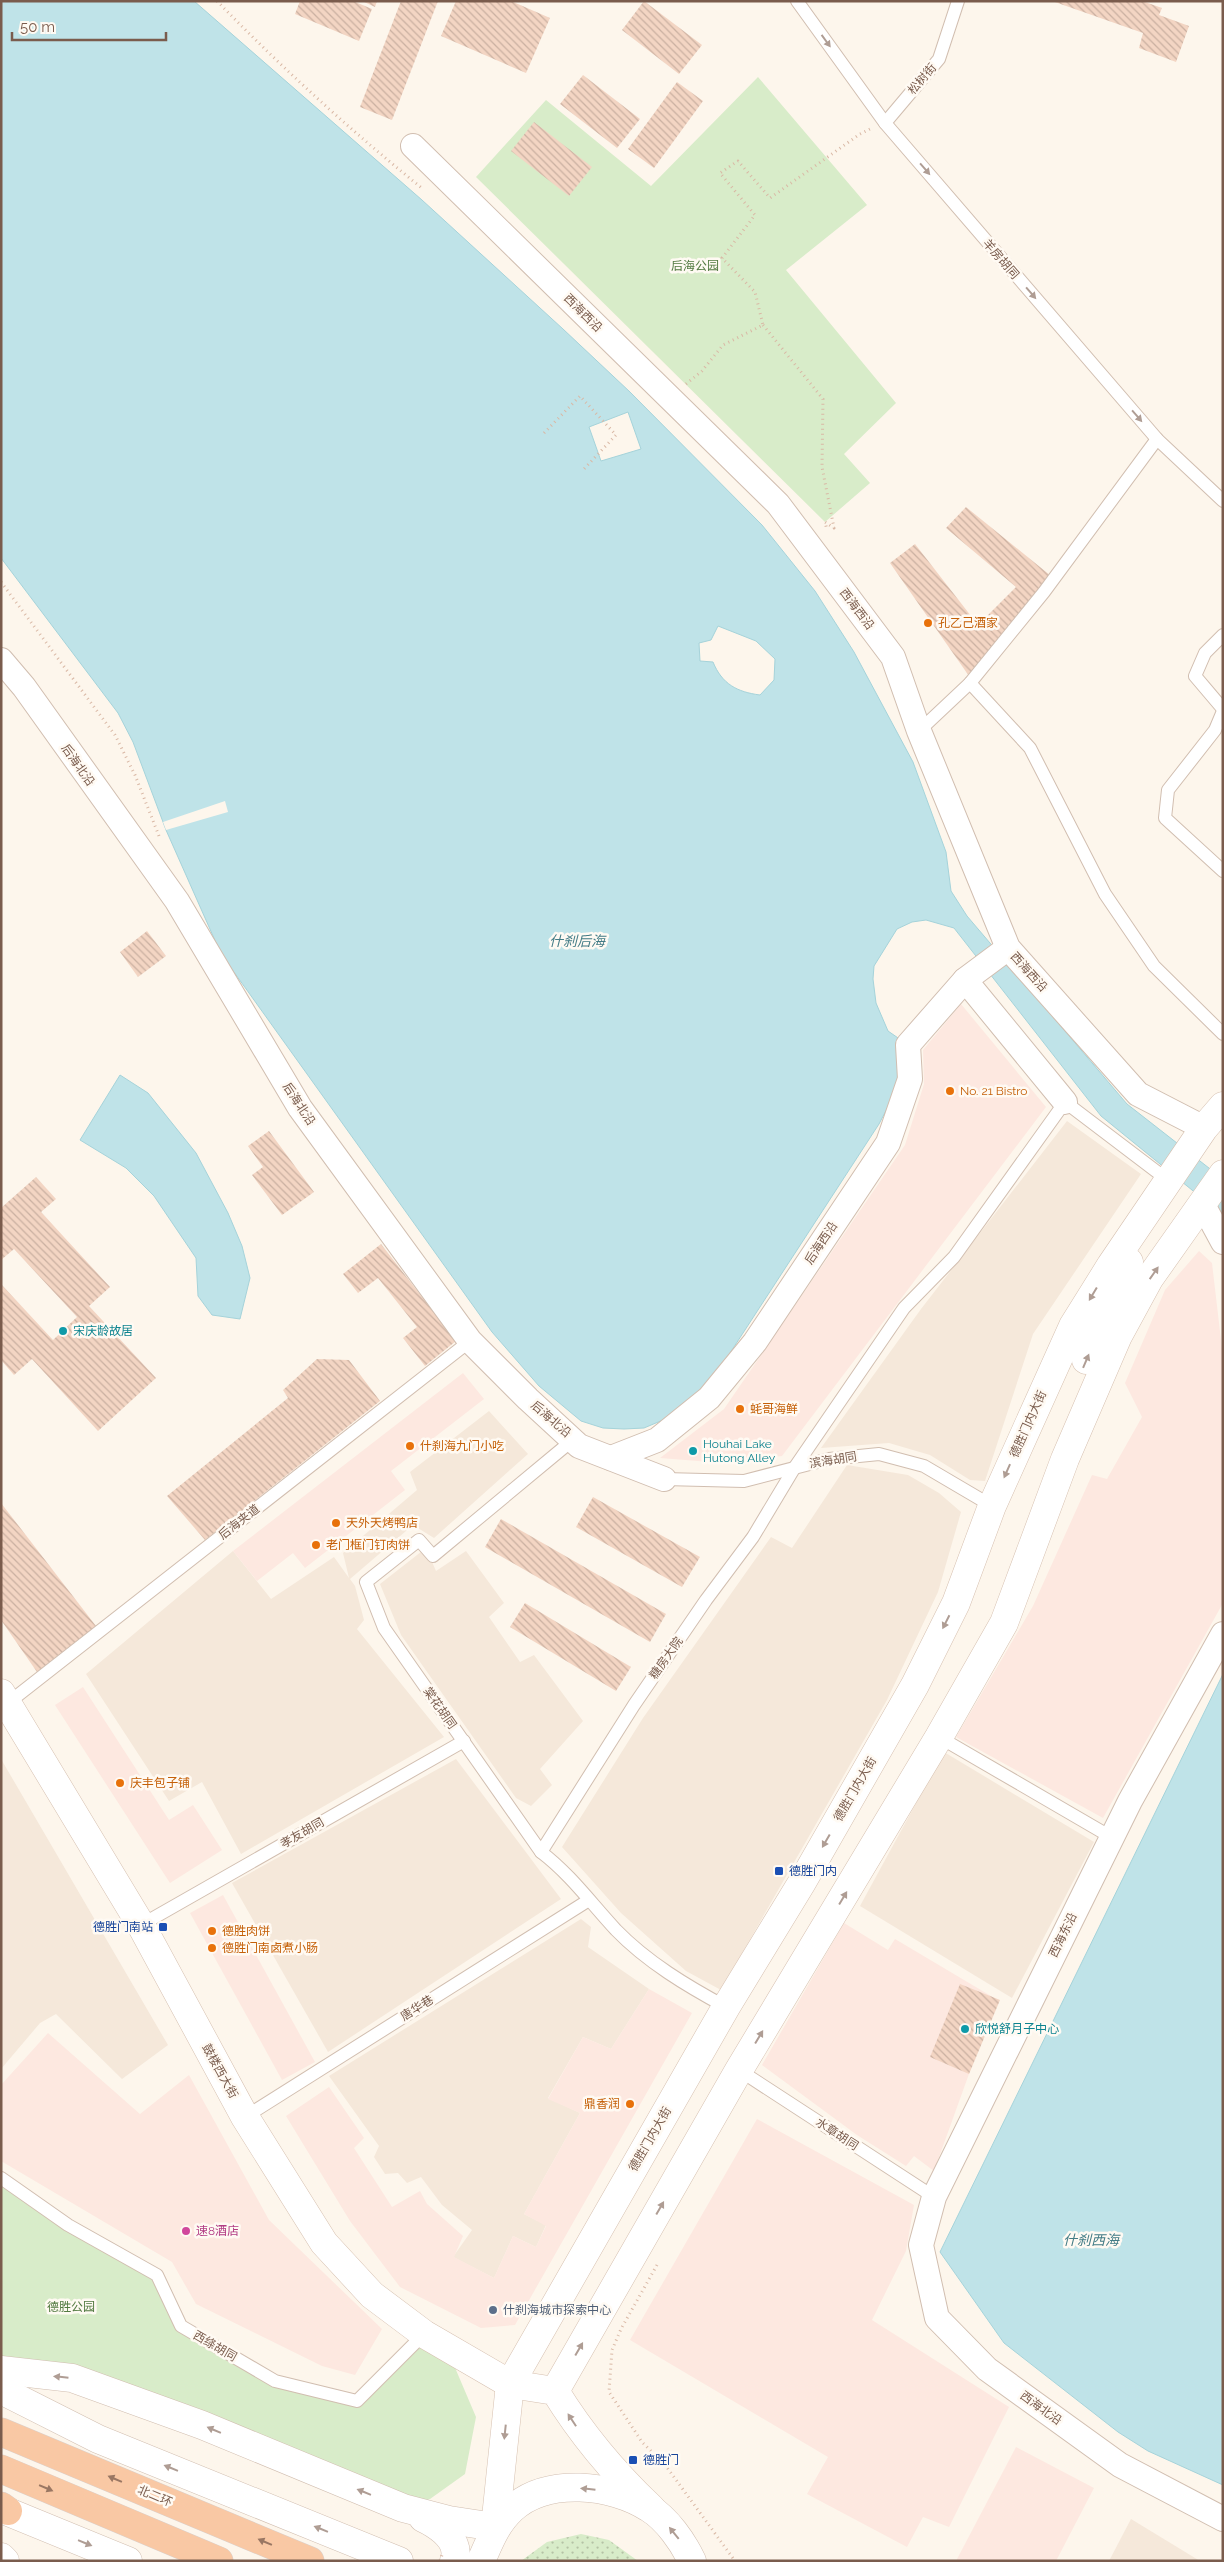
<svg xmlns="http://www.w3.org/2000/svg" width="1224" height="2562" viewBox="0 0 1224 2562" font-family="Raleway,'Noto Sans SC',sans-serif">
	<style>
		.residential { fill: #f5e8da }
		.commercial { fill: #fde8e0 }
		.park { fill: #d8ecc9 }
		.garden { fill: url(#garden-dots) }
		.water { fill: #bfe3e8; stroke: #a5d3da; fill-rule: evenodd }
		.pier { fill: #fdf6ec }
		.building { fill: url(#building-back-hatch) }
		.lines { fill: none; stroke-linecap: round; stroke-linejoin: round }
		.service-casing { stroke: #d1beb0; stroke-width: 14 }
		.minor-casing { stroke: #d1beb0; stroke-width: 26 }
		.tertiary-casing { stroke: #d1beb0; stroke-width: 29 }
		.secondary-casing { stroke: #d6c0b0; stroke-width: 29 }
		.trunk-casing { stroke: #dad1cd; stroke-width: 29 }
		.path { stroke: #d9b8a5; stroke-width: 3; stroke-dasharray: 1 4; stroke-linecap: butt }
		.service { stroke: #fff; stroke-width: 12 }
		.minor { stroke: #fff; stroke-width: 24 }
		.tertiary { stroke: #fff; stroke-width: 28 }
		.secondary { stroke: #fff; stroke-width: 28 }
		.trunk { stroke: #f9c8a4; stroke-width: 28 }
		.path-bridge { stroke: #d9b8a5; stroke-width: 3; stroke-dasharray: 1 4; stroke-linecap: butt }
		.oneway { fill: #af9d94 }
		.oneway2 { fill: #9a7763 }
		.food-dot { fill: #e8710a; stroke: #fffaf3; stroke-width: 2 }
		.culture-dot { fill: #0f9aa8; stroke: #fffaf3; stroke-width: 2 }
		.transit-dot { fill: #1a4fb4; stroke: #fffaf3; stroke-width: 2 }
		.hotel-dot { fill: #d1479c; stroke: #fffaf3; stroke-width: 2 }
		.service-dot { fill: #5c6f8a; stroke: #fffaf3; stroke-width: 2 }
		.labels { text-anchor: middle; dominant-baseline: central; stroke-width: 5; stroke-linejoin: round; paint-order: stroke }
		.street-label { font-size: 12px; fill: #7a5c4d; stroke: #fffaf3 }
		.park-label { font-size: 12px; fill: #537a41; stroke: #fffaf3 }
		.food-label { font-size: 12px; fill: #c56008; stroke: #fffaf3; text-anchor: start }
		.culture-label { font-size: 12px; fill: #0d838f; stroke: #fffaf3; text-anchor: start }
		.transit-label { font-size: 12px; fill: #164399; stroke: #fffaf3; text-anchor: start }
		.hotel-label { font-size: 12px; fill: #b23c85; stroke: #fffaf3; text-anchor: start }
		.service-label { font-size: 12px; fill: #4e5e75; stroke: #fffaf3; text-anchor: start }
		.water-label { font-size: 14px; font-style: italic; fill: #437c86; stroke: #fffaf3 }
	</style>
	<defs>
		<pattern id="garden-dots" width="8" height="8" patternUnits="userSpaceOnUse" patternTransform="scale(1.25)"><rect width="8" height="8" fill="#d8ecc9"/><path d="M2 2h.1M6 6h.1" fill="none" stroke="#b4c2a5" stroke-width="1.8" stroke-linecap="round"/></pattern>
		<pattern id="building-back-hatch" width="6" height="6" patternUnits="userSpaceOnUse" patternTransform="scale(1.25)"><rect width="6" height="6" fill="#f3d5c3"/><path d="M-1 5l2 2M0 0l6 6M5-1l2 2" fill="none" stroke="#cab0a1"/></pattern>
	</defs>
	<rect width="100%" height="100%" fill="#fdf6ec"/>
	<g class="residential">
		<path d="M 1067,1121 L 1141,1174 L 1033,1334 L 985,1481 L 970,1480 L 930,1455 L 889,1443 L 821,1448 L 921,1309 Z"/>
		<path d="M 489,1411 L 528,1454 L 434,1538 L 413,1525 L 350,1579 L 355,1586 L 364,1620 L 357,1629 L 444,1737 L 241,1854 L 202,1782 L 169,1801 L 86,1674 L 233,1551 L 271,1599 L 334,1557 L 349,1578 L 343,1553 L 417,1490 L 410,1472 Z"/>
		<path d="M 847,1465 L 908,1475 L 939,1493 L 961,1512 L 938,1592 L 887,1700 L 721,1990 L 686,1971 L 621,1913 L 562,1847 L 643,1718 L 771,1537 L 792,1548 Z"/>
		<path d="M 426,1548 L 436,1571 L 466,1551 L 504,1603 L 489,1617 L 520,1662 L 534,1655 L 583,1721 L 540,1769 L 552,1785 L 531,1806 L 516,1798 L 401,1635 L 380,1584 Z"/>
		<path d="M 944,1752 L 1094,1842 L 1012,1998 L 860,1906 Z"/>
		<path d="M 1,1759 L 168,2045 L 122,2079 L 56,2014 L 40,2023 L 1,2069 Z"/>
		<path d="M 456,1759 L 561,1899 L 328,2052 L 232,1883 Z"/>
		<path d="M 581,1919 L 591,1927 L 588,1947 L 649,1989 L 611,2049 L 583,2037 L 548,2098 L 580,2113 L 524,2214 L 546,2225 L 536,2247 L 513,2236 L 494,2278 L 453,2257 L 472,2230 L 442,2205 L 421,2177 L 407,2183 L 398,2173 L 385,2174 L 374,2157 L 379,2146 L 329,2076 Z"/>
		<path d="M 1131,2519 L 1200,2561 L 1109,2561 Z"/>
	</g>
	<g class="commercial">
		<path d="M 961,1004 L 1046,1107 L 782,1456 L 723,1463 L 660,1458 L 724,1409 L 905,1145 L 924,1084 L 923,1050 Z"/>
		<path d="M 1199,1251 L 1212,1263 L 1223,1357 L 1223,1603 L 1103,1818 L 956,1737 L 1033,1606 L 1092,1475 L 1107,1479 L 1142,1417 L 1125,1383 L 1165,1290 Z"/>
		<path d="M 463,1373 L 484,1399 L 391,1471 L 405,1490 L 305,1568 L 293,1553 L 257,1581 L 233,1551 Z"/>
		<path d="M 83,1687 L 169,1820 L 193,1805 L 222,1850 L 170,1883 L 55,1705 Z"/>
		<path d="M 223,1895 L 315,2062 L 282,2080 L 190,1913 Z"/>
		<path d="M 844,1923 L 888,1950 L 895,1939 L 996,1999 L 934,2171 L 914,2156 L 906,2166 L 857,2135 L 762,2065 Z"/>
		<path d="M 649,1989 L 692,2013 L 515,2325 L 481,2328 L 400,2287 L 350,2221 L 286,2116 L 329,2087 L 364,2138 L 354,2148 L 392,2207 L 420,2191 L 427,2204 L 463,2236 L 454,2257 L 494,2278 L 513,2236 L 536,2247 L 546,2226 L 524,2214 L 580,2113 L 548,2099 L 583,2037 L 611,2049 Z"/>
		<path d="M 48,2033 L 140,2114 L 189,2075 L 269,2220 L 382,2329 L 355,2375 L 322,2366 L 196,2304 L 172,2262 L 1,2161 L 1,2085 Z"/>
		<path d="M 757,2119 L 914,2205 L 906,2251 L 872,2320 L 1009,2407 L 949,2527 L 923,2517 L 907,2547 L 807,2494 L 828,2457 L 630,2340 Z"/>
		<path d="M 1016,2447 L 1094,2488 L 1056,2561 L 956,2561 Z"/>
	</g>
	<g class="park">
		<path d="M 758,77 L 867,205 L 786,270 L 896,403 L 844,454 L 870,483 L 825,522 L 476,177 L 546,100 L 651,186 Z"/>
		<path d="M 1,2178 L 157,2275 L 181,2326 L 275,2381 L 357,2401 L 424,2334 L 451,2350 L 456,2370 L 476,2417 L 465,2474 L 430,2499 L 403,2508 L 202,2425 L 1,2370 Z"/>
	</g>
	<path class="garden" d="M 581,2534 L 609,2540 L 638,2561 L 521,2561 L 547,2542 Z"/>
	<g class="water">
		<path d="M 1,1 L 194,1 L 422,200 L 563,329 L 630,392 L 762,525 L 815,591 L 854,652 L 913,762 L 946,852 L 951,891 L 967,916 L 1127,1104 L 1223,1179 L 1223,1219 L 1219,1212 L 1101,1116 L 954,928 L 926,920 L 912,922 L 897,929 L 874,966 L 873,979 L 876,1003 L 888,1031 L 901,1040 L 903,1078 L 879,1124 L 717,1373 L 706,1387 L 663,1420 L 644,1428 L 624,1429 L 603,1428 L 581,1421 L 539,1386 L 492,1332 L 221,954 L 166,830 L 133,742 L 118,713 L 1,558 ZM 628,412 L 641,449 L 601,461 L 589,427 ZM 718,626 L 756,641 L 775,659 L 774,680 L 760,695 C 737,692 722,684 713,662 L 700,661 L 699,643 L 711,640 Z"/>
		<path d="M 120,1075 L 148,1093 L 196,1153 L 228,1213 L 242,1246 L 250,1278 L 240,1319 L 212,1315 L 198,1296 L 196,1258 L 154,1196 L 126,1168 L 80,1140 Z"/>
		<path d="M 1223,1674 L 1223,2485 L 1148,2451 L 1118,2432 L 1004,2343 L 940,2252 Z"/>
	</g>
	<path class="pier" d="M 225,801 L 228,812 L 166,830 L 163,822 Z"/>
	<g class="building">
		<path d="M 300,1 L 353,1 L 372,9 L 359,41 L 295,14 Z"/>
		<path d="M 362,1 L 377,1 L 375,7 Z"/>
		<path d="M 401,1 L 438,1 L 392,120 L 360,107 Z"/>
		<path d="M 456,1 L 511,1 L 550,18 L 526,73 L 441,36 Z"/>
		<path d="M 644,1 L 702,45 L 679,74 L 622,30 Z"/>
		<path d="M 1052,1 L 1142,1 L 1162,8 L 1159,15 L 1189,26 L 1176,62 L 1139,48 L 1143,33 Z"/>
		<path d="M 583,75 L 640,119 L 617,148 L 560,104 Z"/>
		<path d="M 677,82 L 703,101 L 654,168 L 628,149 Z"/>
		<path d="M 534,122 L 592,167 L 569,196 L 511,151 Z"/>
		<path d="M 966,507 L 1051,576 L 969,676 L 890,563 L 915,544 L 978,625 L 1016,587 L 946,528 Z"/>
		<path d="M 147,931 L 166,956 L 138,977 L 120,952 Z"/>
		<path d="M 269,1131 L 314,1192 L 282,1215 L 252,1175 L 263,1167 L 248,1146 Z"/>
		<path d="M 36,1177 L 56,1199 L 41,1212 L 110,1287 L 89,1306 L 156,1378 L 98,1431 L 32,1359 L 14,1375 L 1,1360 L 1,1284 L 53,1340 L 77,1317 L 14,1249 L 1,1260 L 1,1208 Z"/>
		<path d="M 381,1244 L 456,1341 L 425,1366 L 403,1338 L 417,1327 L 378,1278 L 358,1293 L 343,1274 Z"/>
		<path d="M 317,1359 L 349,1360 L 380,1401 L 205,1540 L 167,1496 L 288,1398 L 283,1390 Z"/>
		<path d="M 593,1497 L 700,1557 L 682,1587 L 576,1527 Z"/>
		<path d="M 1,1503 L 96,1626 L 37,1672 L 1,1620 Z"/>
		<path d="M 501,1519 L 666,1614 L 650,1642 L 485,1547 Z"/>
		<path d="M 525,1603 L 631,1667 L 616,1691 L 510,1627 Z"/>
		<path d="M 960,1984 L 1000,2000 L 969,2074 L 930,2057 Z"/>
	</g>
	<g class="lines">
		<g class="service-casing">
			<g id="service">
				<path d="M 797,1 L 885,123 L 1157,439 L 1223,501"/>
				<path d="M 885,123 L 939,59 L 958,1"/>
				<path d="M 1223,635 L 1205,653 L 1195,676 L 1223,709"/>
				<path d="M 970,683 L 1030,748 L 1105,894 L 1154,966 L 1223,1034"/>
				<path d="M 1223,711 L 1215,730 L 1168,790 L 1165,818 L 1223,871"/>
				<path d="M 919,731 L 970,683 L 1044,592 L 1157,439"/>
				<path d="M 574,1439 L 433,1556 L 419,1540 L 366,1582 L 384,1628 L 541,1852 C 570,1874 591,1903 616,1930 C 647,1962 687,1986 726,2007"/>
				<path d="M 664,1479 L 744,1481 L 829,1459 L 879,1454 L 924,1466 L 992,1506"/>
				<path d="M 8,1703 L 470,1341"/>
				<path d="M 939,1737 L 1111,1837"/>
				<path d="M 541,1852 L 634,1705 L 706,1600 L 753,1537 L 795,1467 L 904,1308 L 954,1257 L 1065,1102 L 1169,1181"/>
				<path d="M 141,1925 L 464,1741"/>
				<path d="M 739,2070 L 934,2197"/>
				<path d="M 245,2117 L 589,1900"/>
				<path d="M 1,2178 L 68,2225 L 157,2275 L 181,2326 L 275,2381 L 357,2401 L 424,2334"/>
			</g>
		</g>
		<g class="minor-casing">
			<g id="minor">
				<path d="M 413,146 L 778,504 L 893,657 L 919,731 L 1008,948 L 1138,1094 L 1204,1128"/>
				<path d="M 1,660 L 24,687 L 177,901 L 300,1108 L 470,1341 L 528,1399 L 579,1446 L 664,1479"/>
				<path d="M 965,980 L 1065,1102"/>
				<path d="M 1203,1205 L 1223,1242"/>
				<path d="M 611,1458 L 657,1440 L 709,1398 L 755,1342 L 888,1143 L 910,1079 L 908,1045 L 965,980 L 1008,948"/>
				<path d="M 1223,1634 L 1130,1801 L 934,2197 L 921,2245 L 937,2318 L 987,2369 L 1120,2465 L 1223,2519"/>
			</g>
		</g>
		<g class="tertiary-casing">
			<g id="tertiary">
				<path d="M 1,2370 L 72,2378 L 202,2425 L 403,2508 L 449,2520 L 495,2527"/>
				<path d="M 1,2390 L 98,2439 L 399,2561"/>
				<path d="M 1,2509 L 128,2561"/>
				<path d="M 423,2518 C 438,2525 462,2541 454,2561"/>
				<path d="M 1,2557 L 5,2561"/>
				<path d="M 481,2561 C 490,2541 496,2524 512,2509 C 547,2477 612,2484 649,2508 C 667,2519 683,2542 692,2561"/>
			</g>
		</g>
		<g class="secondary-casing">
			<g id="secondary">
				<path d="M 1086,1360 L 1129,1262"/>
				<path d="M 1,1693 L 141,1925 L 245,2117 L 324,2243 L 372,2295 L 424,2334 L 510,2384 L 555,2391 C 582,2435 613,2472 651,2508"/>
				<path d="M 555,2391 L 739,2070 L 939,1737 L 1004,1623 L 1065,1459 L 1118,1336 L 1149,1279 L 1223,1174"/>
				<path d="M 495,2527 L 510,2384 L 726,2007 L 801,1884 L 915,1685 L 956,1603 L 992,1506 L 1073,1326 L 1111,1265 L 1204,1128 L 1223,1106"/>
			</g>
		</g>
		<g class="trunk-casing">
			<g id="trunk">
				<path d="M 1,2432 L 310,2561"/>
				<path d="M 1,2469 L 219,2561"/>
				<path d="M 1,2506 L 8,2511"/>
			</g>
		</g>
		<g class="path">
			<path d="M 217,1 C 282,68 350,130 423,189"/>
			<path d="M 763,325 L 823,399 L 822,467 L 834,528 L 825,522 L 827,530"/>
			<path d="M 686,384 L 702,371 L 723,345 L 763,325 L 755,292 L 722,258 L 755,215 L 720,173 L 738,161 L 770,198 L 860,134 L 870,129"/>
			<path d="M 544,433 L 580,396 L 616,435 L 583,470"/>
			<path d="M 1,582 L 115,735 L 135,775 L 159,836"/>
			<path d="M 657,2265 L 621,2329 L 612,2350 L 609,2392 L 642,2442 L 666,2466 L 735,2561"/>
		</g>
		<use href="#service" class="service"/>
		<use href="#minor" class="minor"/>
		<use href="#tertiary" class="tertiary"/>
		<use href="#secondary" class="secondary"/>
		<use href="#trunk" class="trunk"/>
		<path class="path-bridge" d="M 440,2561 L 443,2552"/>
	</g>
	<defs><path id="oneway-solid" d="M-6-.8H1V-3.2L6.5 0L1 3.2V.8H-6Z" transform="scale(1.25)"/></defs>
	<g class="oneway">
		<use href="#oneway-solid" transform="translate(826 41) rotate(54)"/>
		<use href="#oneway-solid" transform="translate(925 169) rotate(49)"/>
		<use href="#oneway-solid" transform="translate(1031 293) rotate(49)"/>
		<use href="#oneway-solid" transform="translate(1137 416) rotate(49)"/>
		<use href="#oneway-solid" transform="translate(1154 1273) rotate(-55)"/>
		<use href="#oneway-solid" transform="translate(1093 1294) rotate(121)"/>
		<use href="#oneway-solid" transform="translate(1086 1361) rotate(-67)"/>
		<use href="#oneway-solid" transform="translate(1007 1471) rotate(114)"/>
		<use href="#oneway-solid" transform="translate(946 1622) rotate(117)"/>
		<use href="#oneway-solid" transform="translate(826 1841) rotate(120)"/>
		<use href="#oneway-solid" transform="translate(843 1898) rotate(-59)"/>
		<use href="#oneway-solid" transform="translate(759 2037) rotate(-59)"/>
		<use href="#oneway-solid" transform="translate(660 2208) rotate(-60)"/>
		<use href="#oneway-solid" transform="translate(579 2349) rotate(-60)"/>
		<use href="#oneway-solid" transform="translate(61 2377) rotate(-174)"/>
		<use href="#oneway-solid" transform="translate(572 2420) rotate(-123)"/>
		<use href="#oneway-solid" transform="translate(214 2430) rotate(-157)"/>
		<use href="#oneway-solid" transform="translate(505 2432) rotate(96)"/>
		<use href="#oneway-solid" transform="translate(171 2468) rotate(-158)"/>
		<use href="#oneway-solid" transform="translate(588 2489) rotate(-174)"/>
		<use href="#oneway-solid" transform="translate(364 2492) rotate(-158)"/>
		<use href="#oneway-solid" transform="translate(321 2529) rotate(-158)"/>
		<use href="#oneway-solid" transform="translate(674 2533) rotate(-129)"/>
		<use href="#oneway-solid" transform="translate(85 2543) rotate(22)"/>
	</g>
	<g class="oneway2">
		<use href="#oneway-solid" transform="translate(115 2479) rotate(-157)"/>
		<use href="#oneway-solid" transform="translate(46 2488) rotate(23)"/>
		<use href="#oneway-solid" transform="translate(265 2542) rotate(-157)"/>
	</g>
	<g class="food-dot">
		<circle cx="928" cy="623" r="5"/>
		<circle cx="950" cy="1091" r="5"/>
		<circle cx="740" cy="1409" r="5"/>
		<circle cx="410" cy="1446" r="5"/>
		<circle cx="336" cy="1523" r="5"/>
		<circle cx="316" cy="1545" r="5"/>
		<circle cx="120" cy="1783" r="5"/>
		<circle cx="212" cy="1931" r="5"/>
		<circle cx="212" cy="1948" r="5"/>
		<circle cx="630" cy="2104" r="5"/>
	</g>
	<g class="culture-dot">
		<circle cx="63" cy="1331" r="5"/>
		<circle cx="693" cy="1451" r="5"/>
		<circle cx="965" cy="2029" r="5"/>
	</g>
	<g class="transit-dot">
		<rect x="774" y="1866" width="10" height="10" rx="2.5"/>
		<rect x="158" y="1922" width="10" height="10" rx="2.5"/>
		<rect x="628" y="2455" width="10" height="10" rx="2.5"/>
	</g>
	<circle class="hotel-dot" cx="186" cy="2231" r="5"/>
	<circle class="service-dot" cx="493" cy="2310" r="5"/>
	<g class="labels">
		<g class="street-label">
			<text transform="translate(922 79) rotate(-49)">松树街</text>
			<text transform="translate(1001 259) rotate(49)">羊房胡同</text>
			<text transform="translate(583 313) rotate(45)">西海西沿</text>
			<text transform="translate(857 609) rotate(53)">西海西沿</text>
			<text transform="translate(78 765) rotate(55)">后海北沿</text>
			<text transform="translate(1029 972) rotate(48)">西海西沿</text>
			<text transform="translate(299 1104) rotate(57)">后海北沿</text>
			<text transform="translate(821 1243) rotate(-56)">后海西沿</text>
			<text transform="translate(551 1419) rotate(41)">后海北沿</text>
			<text transform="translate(1028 1424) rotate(-66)">德胜门内大街</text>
			<text transform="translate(833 1460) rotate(-9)">滨海胡同</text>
			<text transform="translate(239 1522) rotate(-38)">后海夹道</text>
			<text transform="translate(666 1658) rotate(-55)">糖房大院</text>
			<text transform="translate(440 1708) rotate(55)">棠花胡同</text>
			<text transform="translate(855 1789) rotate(-60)">德胜门内大街</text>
			<text transform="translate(302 1833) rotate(-30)">孝友胡同</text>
			<text transform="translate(1063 1935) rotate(-64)">西海东沿</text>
			<text transform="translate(417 2008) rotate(-32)">唐华巷</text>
			<text transform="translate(220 2071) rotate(61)">鼓楼西大街</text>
			<text transform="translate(837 2134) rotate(33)">水章胡同</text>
			<text transform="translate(650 2139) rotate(-60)">德胜门内大街</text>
			<text transform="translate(215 2346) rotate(30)">西绦胡同</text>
			<text transform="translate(1041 2408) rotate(36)">西海北沿</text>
			<text transform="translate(155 2496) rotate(23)">北二环</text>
		</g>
		<g class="park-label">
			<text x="695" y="266">后海公园</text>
			<text x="71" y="2307">德胜公园</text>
		</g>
		<g class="food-label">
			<text x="938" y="623">孔乙己酒家</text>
			<text x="960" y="1091">No. 21 Bistro</text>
			<text x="750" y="1409">蚝哥海鲜</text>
			<text x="420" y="1446">什刹海九门小吃</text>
			<text x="346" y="1523">天外天烤鸭店</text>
			<text x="326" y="1545">老门框门钉肉饼</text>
			<text x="130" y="1783">庆丰包子铺</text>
			<text x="222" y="1931">德胜肉饼</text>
			<text x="222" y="1948">德胜门南卤煮小肠</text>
			<text x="620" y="2104" text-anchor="end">鼎香润</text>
		</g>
		<g class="culture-label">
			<text x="73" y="1331">宋庆龄故居</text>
			<text x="703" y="1444">Houhai Lake<tspan x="703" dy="14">Hutong Alley</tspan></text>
			<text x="975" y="2029">欣悦舒月子中心</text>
		</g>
		<g class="transit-label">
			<text x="789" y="1871">德胜门内</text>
			<text x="153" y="1927" text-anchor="end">德胜门南站</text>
			<text x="643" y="2460">德胜门</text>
		</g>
		<g class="hotel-label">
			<text x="196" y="2231">速8酒店</text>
		</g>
		<g class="service-label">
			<text x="503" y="2310">什刹海城市探索中心</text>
		</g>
		<g class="water-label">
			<text x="577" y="941">什刹后海</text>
			<text x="1091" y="2240">什刹西海</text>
		</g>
	</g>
	<rect width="1224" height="2562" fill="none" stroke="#7a5c4d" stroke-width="5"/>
	<path d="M12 32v8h154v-8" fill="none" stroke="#7a5c4d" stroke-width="2.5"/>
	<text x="20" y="32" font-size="15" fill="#7a5c4d" stroke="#fffaf3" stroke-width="4" paint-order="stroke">50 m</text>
</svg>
